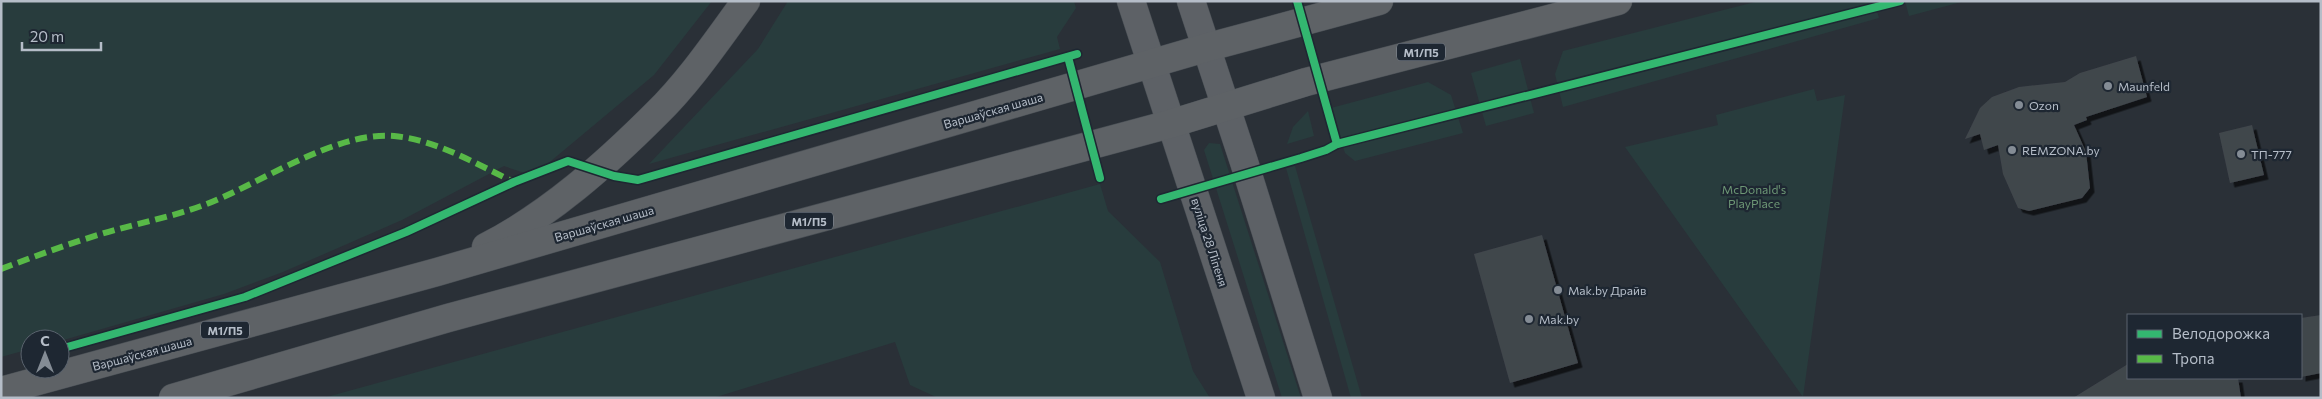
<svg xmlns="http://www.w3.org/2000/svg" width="2322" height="399" viewBox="0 0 2322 399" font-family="Commissioner,sans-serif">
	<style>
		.green { fill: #283c3d }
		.building { fill: #41464c; filter: url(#shadow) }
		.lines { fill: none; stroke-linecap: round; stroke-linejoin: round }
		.primary-casing { stroke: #454b51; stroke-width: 29 }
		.trunk-casing { stroke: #474d53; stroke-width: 29 }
		.primary { stroke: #5d6166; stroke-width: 28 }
		.trunk { stroke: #5e6266; stroke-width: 28 }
		.quiet { stroke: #58b947; stroke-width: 6; stroke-dasharray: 12 6; stroke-linecap: butt }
		.cycleway-casing { stroke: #1e2732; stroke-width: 11 }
		.cycleway { stroke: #33b770; stroke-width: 8 }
		.poi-dot { fill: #848c95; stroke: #1e2732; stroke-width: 2 }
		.labels { text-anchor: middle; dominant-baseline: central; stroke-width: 4.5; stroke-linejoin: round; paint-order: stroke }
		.shield { fill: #1e2732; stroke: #88909b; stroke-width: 1 }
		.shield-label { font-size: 11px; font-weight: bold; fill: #b5bdc8 }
		.poi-label { font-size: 12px; fill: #b5bdc8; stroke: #1e2732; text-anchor: start }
		.street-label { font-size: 12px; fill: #b5bdc8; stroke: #1e2732 }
		.park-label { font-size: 12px; fill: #6d9775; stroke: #1e2732 }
	</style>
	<defs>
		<filter id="shadow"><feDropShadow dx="4.5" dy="4.5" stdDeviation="0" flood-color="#0009"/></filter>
	</defs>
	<rect width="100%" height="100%" fill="#2a3037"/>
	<g class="green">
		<path d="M 1,1 L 712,1 L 654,75 L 533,176 L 504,166 L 402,220 L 283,272 L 224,294 L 60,341 L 30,339 L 30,349 L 1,357 Z"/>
		<path d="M 788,1 L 1074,1 L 1076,8 L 1057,37 L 1060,49 L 649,164 L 758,49 Z"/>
		<path d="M 1759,1 L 1874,1 L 1879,18 L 1563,107 L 1555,74 L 1563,51 Z"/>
		<path d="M 1905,1 L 1965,1 L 1909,16 Z"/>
		<path d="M 1520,59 L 1534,113 L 1486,126 L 1471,73 Z"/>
		<path d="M 1428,82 L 1451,95 L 1463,133 L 1355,161 L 1345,153 L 1331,108 Z"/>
		<path d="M 1814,89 L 1817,101 L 1845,95 L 1803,397 L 1625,147 L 1718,125 L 1716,115 Z"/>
		<path d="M 1308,111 L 1314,136 L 1287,144 L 1293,127 Z"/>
		<path d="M 1209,143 L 1220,144 L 1301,398 L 1282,398 L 1204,150 Z"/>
		<path d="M 1295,166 L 1362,398 L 1351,398 L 1286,168 Z"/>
		<path d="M 1100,184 L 1108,211 L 1160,262 L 1193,371 L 1210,398 L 938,398 L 910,385 L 895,342 L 713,398 L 323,398 Z"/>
	</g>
	<g class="building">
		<path d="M 2136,56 L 2147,97 L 2086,117 L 2087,120 L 2074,125 L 2086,152 L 2090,188 L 2082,198 L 2029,211 L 2018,208 L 2003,174 L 1998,145 L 1984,150 L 1980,134 L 1965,139 L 1980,108 L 1992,97 L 2019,87 L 2065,82 L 2080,73 Z"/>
		<path d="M 2252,125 L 2264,175 L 2230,183 L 2219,133 Z"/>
		<path d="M 1542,235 L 1578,363 L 1510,383 L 1474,254 Z"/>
		<path d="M 2321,315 L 2321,373 L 2301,377 L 2301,318 Z"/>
		<path d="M 2128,364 L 2128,378 L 2238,378 L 2241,398 L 2073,398 Z"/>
	</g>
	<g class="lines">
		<g class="primary-casing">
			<g id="primary">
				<path d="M 1131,1 L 1261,398"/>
				<path d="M 1191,1 L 1244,162 L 1318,398"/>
			</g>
		</g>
		<g class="trunk-casing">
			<g id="trunk">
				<path d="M 486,247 C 550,214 606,164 656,114 C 690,81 718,39 746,1"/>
				<path d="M 1,391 L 437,272 L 1205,48 L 1379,1"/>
				<path d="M 173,398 L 448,318 L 1170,124 L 1306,82 L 1618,1"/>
			</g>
		</g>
		<use href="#primary" class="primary"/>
		<use href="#trunk" class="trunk"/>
		<path class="quiet" d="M 1,269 C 33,257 65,245 98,235 C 133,224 169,218 204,205 C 260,184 335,131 394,136 C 437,140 476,164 514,182"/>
		<g class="cycleway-casing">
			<g id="cycleway">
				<path d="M 1297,1 L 1337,144"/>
				<path d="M 1068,57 L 1100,178"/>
				<path d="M 1161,199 L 1301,158 L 1326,150 L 1337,144 L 1900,1"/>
				<path d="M 60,349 L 245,297 L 406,232 L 514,182 L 568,161 L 614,176 L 638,180 L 1077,54"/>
			</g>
		</g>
		<use href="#cycleway" class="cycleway"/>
	</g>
	<g class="poi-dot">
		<circle cx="2108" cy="86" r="5"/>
		<circle cx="2019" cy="105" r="5"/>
		<circle cx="2012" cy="150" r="5"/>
		<circle cx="2241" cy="154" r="5"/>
		<circle cx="1558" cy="290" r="5"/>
		<circle cx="1529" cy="319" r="5"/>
	</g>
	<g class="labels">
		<g class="shield">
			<rect x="1397" y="43.5" width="48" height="17" rx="4"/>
			<rect x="785" y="212.5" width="48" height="17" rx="4"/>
			<rect x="201" y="321.5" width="48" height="17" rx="4"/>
		</g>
		<g class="shield-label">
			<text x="1421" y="52">М1/П5</text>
			<text x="809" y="221">М1/П5</text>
			<text x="225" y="330">М1/П5</text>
		</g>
		<g class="poi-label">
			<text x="2118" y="86">Maunfeld</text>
			<text x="2029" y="105">Ozon</text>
			<text x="2022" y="150">REMZONA.by</text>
			<text x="2251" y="154">ТП-777</text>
			<text x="1568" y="290">Маk.by Драйв</text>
			<text x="1539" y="319">Mak.by</text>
		</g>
		<g class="street-label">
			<text transform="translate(993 110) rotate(-16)">Варшаўская шаша</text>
			<text transform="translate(604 223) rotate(-16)">Варшаўская шаша</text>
			<text transform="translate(1210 242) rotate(72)">вуліца 28 Ліпеня</text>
			<text transform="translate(142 353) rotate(-15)">Варшаўская шаша</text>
		</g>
		<g class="park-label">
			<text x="1754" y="189">McDonald's<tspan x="1754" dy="14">PlayPlace</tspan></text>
		</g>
	</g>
	<rect width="2322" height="399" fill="none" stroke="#b5bdc8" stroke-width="5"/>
	<rect x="2127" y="314" width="175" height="65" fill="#1e2732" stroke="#5a636e"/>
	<rect x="2137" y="330" width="25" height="8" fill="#33b770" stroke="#5a636e"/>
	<text x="2172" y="339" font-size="15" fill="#b5bdc8">Велодорожка</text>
	<rect x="2137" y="355" width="25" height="8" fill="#58b947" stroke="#5a636e"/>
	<text x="2172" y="364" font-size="15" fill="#b5bdc8">Тропа</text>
	<g transform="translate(45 354)"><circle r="24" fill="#1e2732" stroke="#5a636e"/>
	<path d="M0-4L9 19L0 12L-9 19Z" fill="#848c95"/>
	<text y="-8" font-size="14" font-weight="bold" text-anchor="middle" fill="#b5bdc8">С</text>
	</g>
	<path d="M22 42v8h79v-8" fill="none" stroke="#b5bdc8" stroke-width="2.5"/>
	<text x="30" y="42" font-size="15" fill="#b5bdc8" stroke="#1e2732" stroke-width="4" paint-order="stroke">20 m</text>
</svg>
